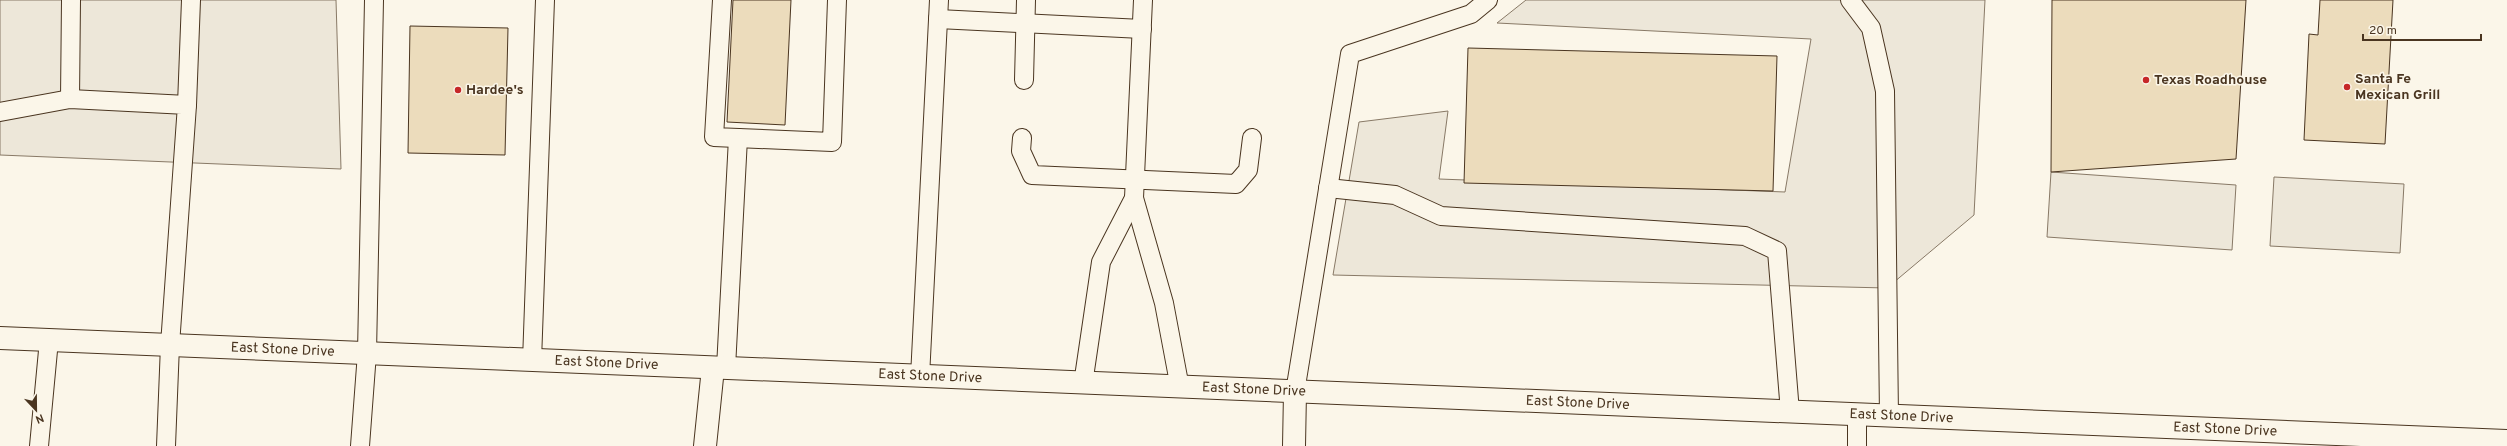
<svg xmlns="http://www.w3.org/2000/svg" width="2507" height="446" viewBox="0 0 2507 446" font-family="Overpass,sans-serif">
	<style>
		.parking { fill: #ede7d9; stroke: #887966 }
		.building { fill: #ecdcbc; stroke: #4a3520 }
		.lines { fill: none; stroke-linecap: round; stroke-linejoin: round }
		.service-casing { stroke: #4a3520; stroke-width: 20 }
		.minor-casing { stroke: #4a3520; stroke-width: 24 }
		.trunk-casing { stroke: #4a3520; stroke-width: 24 }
		.service { stroke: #fbf6e9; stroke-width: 18 }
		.minor { stroke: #fbf6e9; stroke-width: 22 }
		.trunk { stroke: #fbf6e9; stroke-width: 22 }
		.poi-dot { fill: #c62828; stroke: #fbf6e9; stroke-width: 1.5 }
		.labels { text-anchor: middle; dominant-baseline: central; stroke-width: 3; stroke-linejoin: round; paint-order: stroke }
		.poi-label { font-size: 14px; font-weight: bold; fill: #4a3520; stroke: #fbf6e9; text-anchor: start }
		.street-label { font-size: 14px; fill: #4a3520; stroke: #fbf6e9 }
	</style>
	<rect width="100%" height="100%" fill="#fbf6e9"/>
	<g class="parking">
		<path d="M 0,0 L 336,0 L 341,169 L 0,155 Z"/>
		<path d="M 1526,0 L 1985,0 L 1974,215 L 1887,288 L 1333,275 L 1359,122 L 1448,111 L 1439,179 L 1785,192 L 1811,39 L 1497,23 Z"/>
		<path d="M 2051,172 L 2236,185 L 2232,250 L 2047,237 Z"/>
		<path d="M 2274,177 L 2404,184 L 2400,253 L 2270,246 Z"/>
	</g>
	<g class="building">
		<path d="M 733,0 L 791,0 L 785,125 L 727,122 Z"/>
		<path d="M 2052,0 L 2246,0 L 2236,159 L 2051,172 Z"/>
		<path d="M 2320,0 L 2393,0 L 2385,144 L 2304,140 L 2309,34 L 2318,35 Z"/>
		<path d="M 410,26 L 508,28 L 505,155 L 408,153 Z"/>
		<path d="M 1468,48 L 1777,56 L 1773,191 L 1464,183 Z"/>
	</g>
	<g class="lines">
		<g class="service-casing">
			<g id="service">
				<path d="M 722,0 L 714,137 L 832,142 L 837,0"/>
				<path d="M 1143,0 L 1134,198 L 1164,303 L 1180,388"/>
				<path d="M 1850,0 L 1871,28 L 1885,91 L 1889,416"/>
				<path d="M 938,19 L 1142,29"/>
				<path d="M 1024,80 L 1026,0"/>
				<path d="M 70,99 L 71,0"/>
				<path d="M 187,105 L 191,0"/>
				<path d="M 0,112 L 70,99 L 187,105 L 170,345 L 166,446"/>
				<path d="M 1022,138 L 1021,151 L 1032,175 L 1236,184 L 1248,170 L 1252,138"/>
				<path d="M 1328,188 L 1395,195 L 1441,216 L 1745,236 L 1777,251 L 1790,412"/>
				<path d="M 532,361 L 545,0"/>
				<path d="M 726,368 L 738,138"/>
				<path d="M 920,377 L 939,0"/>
				<path d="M 1083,384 L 1101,262 L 1134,198"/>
				<path d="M 1295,392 L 1350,54 L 1471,14 L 1488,0"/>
				<path d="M 39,446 L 49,340"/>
				<path d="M 360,446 L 367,353 L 374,0"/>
				<path d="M 1857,446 L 1857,415"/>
			</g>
		</g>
		<g class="minor-casing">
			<g id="minor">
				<path d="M 705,446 L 713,368"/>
				<path d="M 1294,446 L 1295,392"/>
			</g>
		</g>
		<g class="trunk-casing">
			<g id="trunk">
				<path id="s1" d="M 0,338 L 2507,441"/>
			</g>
		</g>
		<use href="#service" class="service"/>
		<use href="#minor" class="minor"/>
		<use href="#trunk" class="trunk"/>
	</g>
	<g class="poi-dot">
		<circle cx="2146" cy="80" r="4"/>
		<circle cx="2347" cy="87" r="4"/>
		<circle cx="458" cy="90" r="4"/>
	</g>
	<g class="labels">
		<g class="poi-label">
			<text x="2355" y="79">Santa Fe<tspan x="2355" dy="16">Mexican Grill</tspan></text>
			<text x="2154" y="80">Texas Roadhouse</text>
			<text x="466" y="90">Hardee's</text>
		</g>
		<g class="street-label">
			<text stroke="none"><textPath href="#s1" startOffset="283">East Stone Drive</textPath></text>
			<text stroke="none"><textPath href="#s1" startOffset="607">East Stone Drive</textPath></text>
			<text stroke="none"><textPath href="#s1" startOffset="931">East Stone Drive</textPath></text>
			<text stroke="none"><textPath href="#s1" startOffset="1255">East Stone Drive</textPath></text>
			<text stroke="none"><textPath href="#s1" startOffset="1579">East Stone Drive</textPath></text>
			<text stroke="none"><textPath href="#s1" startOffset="1903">East Stone Drive</textPath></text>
			<text stroke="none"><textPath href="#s1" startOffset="2227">East Stone Drive</textPath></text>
		</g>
	</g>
	<g transform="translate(36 410) rotate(158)" stroke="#fbf6e9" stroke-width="3" paint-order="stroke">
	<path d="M0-3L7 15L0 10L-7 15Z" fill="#4a3520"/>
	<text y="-6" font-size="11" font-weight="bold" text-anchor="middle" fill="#4a3520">N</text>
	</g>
	<path d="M2363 34v6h118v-6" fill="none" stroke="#4a3520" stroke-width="2"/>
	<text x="2369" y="34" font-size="12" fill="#4a3520" stroke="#fbf6e9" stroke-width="3" paint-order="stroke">20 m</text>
</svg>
